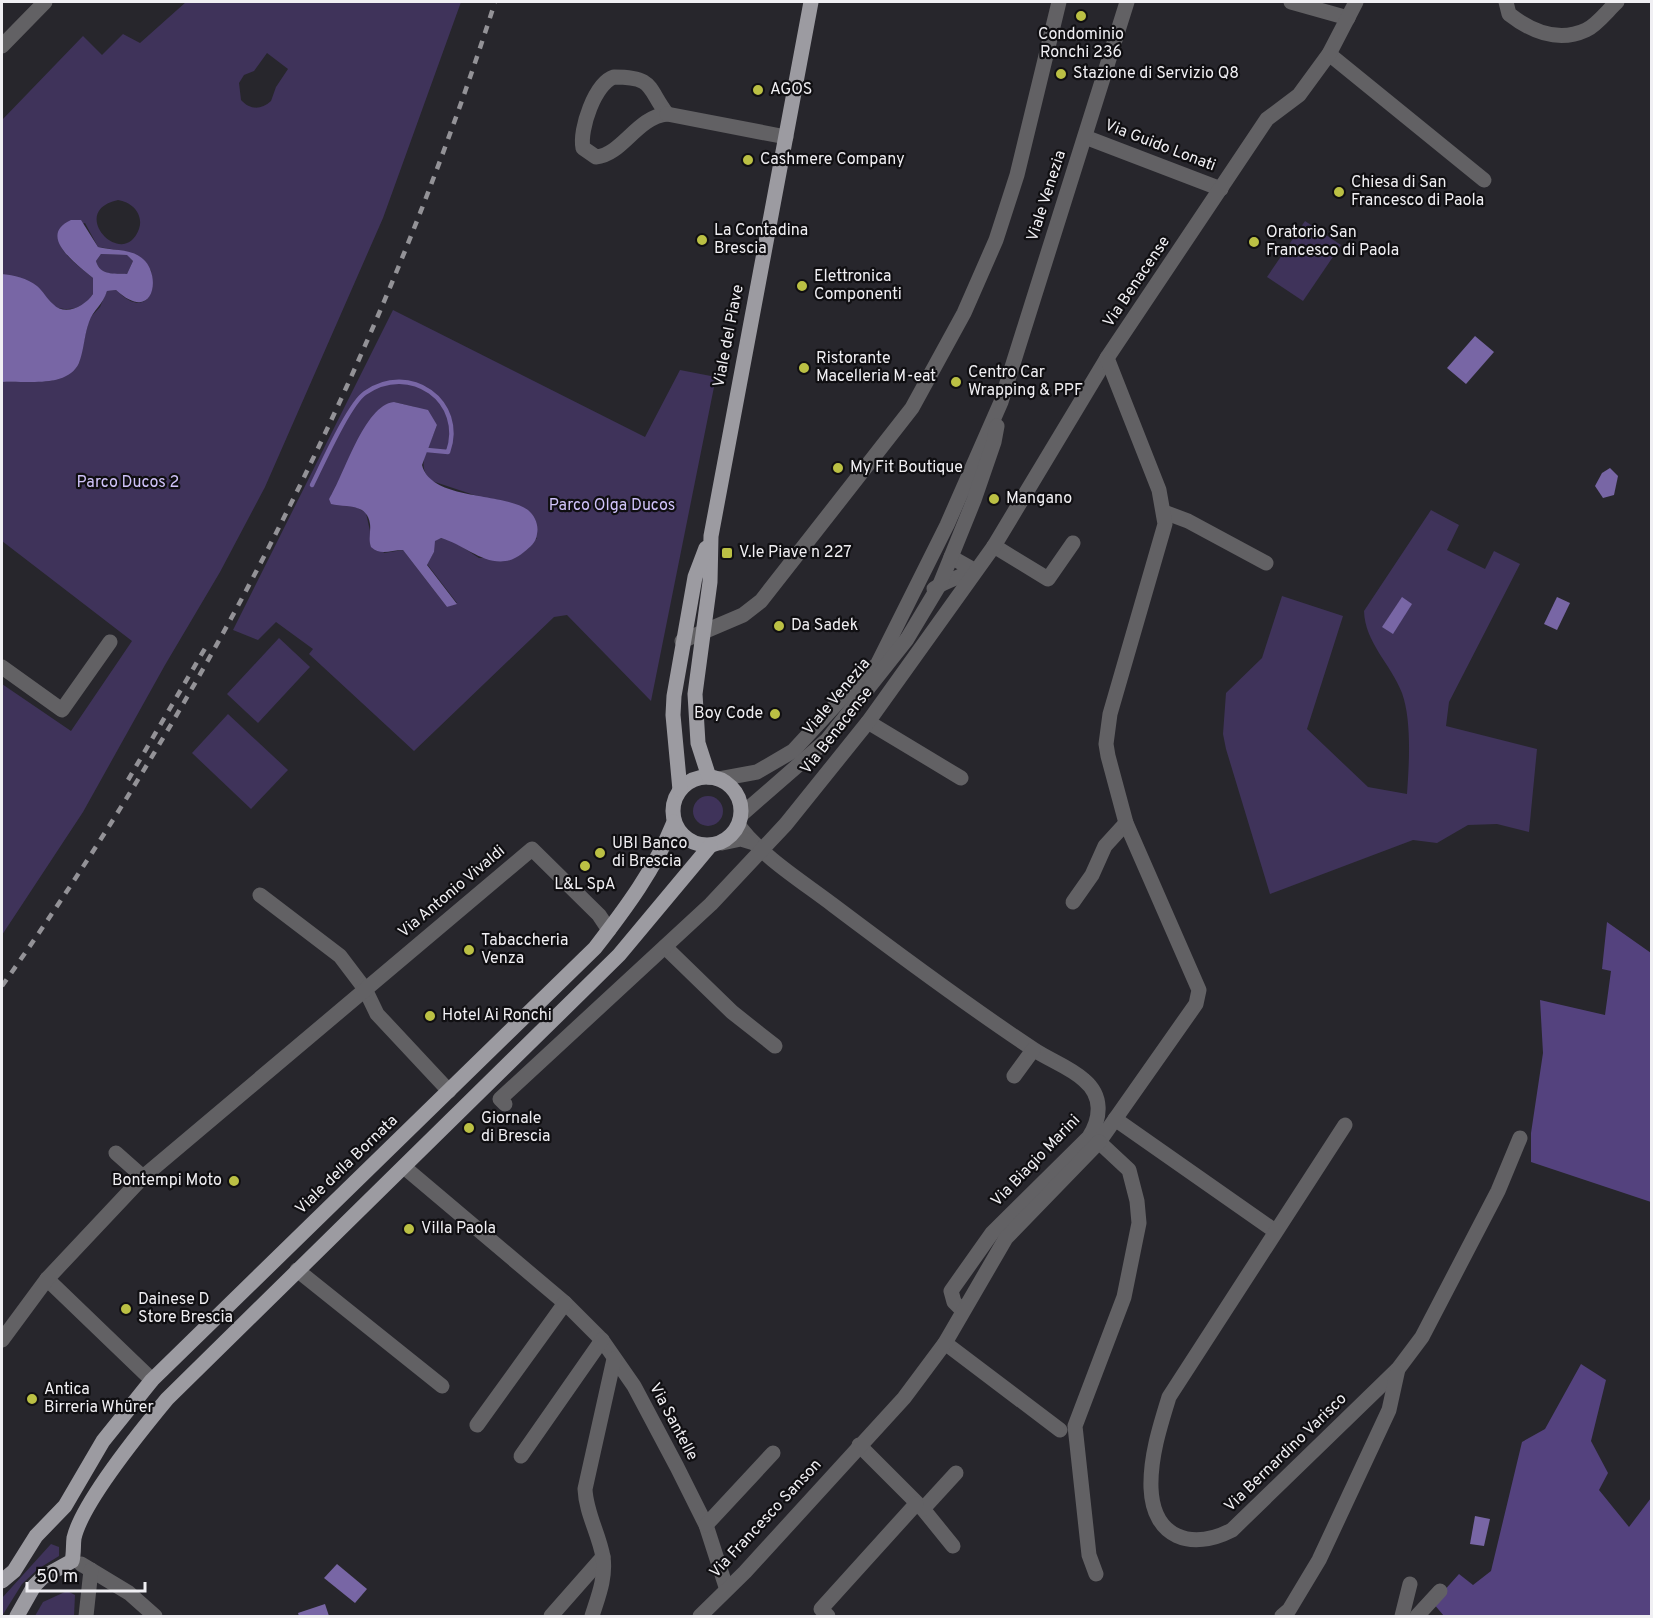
<svg xmlns="http://www.w3.org/2000/svg" width="1653" height="1618" viewBox="0 0 1653 1618" font-family="Overpass,sans-serif">
	<style>
		.green { fill: #3f335a; fill-rule: evenodd }
		.forest { fill: #54427e }
		.water { fill: #7866a5; fill-rule: evenodd }
		.lines { fill: none; stroke-linecap: round; stroke-linejoin: round }
		.stream { stroke: #7866a5; stroke-width: 4.5 }
		.minor { stroke: #626164; stroke-width: 15 }
		.major { stroke: #9c9ba1; stroke-width: 15 }
		.rail { stroke: #939297; stroke-width: 4.5; stroke-dasharray: 8 8; stroke-linecap: butt }
		.poi-dot { fill: #bbc044; stroke: #100f12; stroke-width: 2 }
		.labels { text-anchor: middle; dominant-baseline: central; stroke-width: 4.5; stroke-linejoin: round; paint-order: stroke }
		.poi-label { font-size: 16px; fill: #f0eff3; stroke: #100f12; text-anchor: start }
		.street-label { font-size: 16px; fill: #f0eff3; stroke: #100f12 }
		.park-label { font-size: 16px; fill: #d0c3f9; stroke: #100f12 }
	</style>
	<rect width="100%" height="100%" fill="#27262c"/>
	<g class="green">
		<path d="M 186,2 L 461,2 L 383,218 L 265,487 L 220,572 L 165,665 L 83,812 L 2,935 L 2,684 L 71,731 L 132,641 L 2,541 L 2,382 L 52,381 L 79,363 L 89,319 L 100,307 L 107,291 L 116,290 C 141,315 156,301 151,270 L 118,250 L 98,247 L 85,223 L 58,232 C 57,253 78,265 93,278 L 93,294 C 83,308 71,312 55,307 L 9,275 L 2,274 L 2,120 L 83,36 L 102,55 L 123,34 L 140,43 ZM 267,53 L 288,69 L 276,87 L 271,101 C 261,110 250,110 241,100 L 239,83 L 244,75 L 254,71 ZM 118,200 C 132,202 144,214 139,229 C 123,272 66,211 118,200 Z"/>
		<path d="M 1305,221 L 1341,245 L 1303,301 L 1267,277 Z"/>
		<path d="M 101,254 L 127,255 L 133,261 L 127,274 C 114,273 101,277 96,261 Z"/>
		<path d="M 393,310 L 645,437 L 680,370 L 716,377 L 651,701 L 567,615 L 554,617 L 414,751 L 309,654 L 313,649 L 276,622 L 258,640 L 233,630 ZM 394,402 L 415,407 L 437,425 C 431,444 413,465 432,481 L 480,497 L 537,538 L 519,556 L 479,558 L 453,541 L 440,538 L 434,541 L 434,552 L 427,564 L 457,603 L 447,607 L 403,550 L 384,553 L 370,531 L 366,513 L 358,508 L 329,499 Z"/>
		<path d="M 1431,510 L 1459,525 L 1447,550 L 1485,569 L 1494,551 L 1520,564 L 1449,702 L 1446,726 L 1537,749 L 1529,832 L 1497,824 L 1468,825 L 1437,843 L 1413,840 L 1270,894 L 1226,749 L 1223,734 L 1226,693 L 1262,658 L 1282,596 L 1343,616 L 1307,729 L 1368,787 L 1407,794 C 1409,765 1412,721 1402,693 C 1391,664 1365,643 1364,611 Z"/>
		<path d="M 279,638 L 310,667 L 258,723 L 227,694 Z"/>
		<path d="M 228,714 L 288,770 L 251,809 L 192,753 Z"/>
		<circle cx="708" cy="811" r="15"/>
		<path d="M 51,1544 L 59,1547 L 59,1556 L 38,1569 L 22,1584 L 2,1616 L 2,1598 Z"/>
		<path d="M 67,1591 L 75,1595 L 74,1616 L 35,1616 L 43,1602 Z"/>
	</g>
	<g class="forest">
		<path d="M 1607,922 L 1651,953 L 1651,1202 L 1531,1162 L 1531,1133 L 1543,1053 L 1540,1000 L 1605,1015 L 1611,971 L 1602,969 Z"/>
		<path d="M 1581,1364 L 1606,1380 L 1591,1441 L 1608,1473 L 1599,1490 L 1629,1527 L 1651,1498 L 1651,1616 L 1444,1616 L 1433,1603 L 1459,1574 L 1473,1585 L 1491,1571 L 1522,1442 L 1545,1429 Z"/>
	</g>
	<g class="water">
		<path d="M 71,220 L 81,220 L 98,247 C 112,251 131,248 143,259 C 162,275 154,325 116,290 L 107,291 C 103,305 93,310 89,322 C 84,336 84,350 79,363 C 67,389 24,380 2,382 L 2,274 C 14,275 27,278 37,286 C 43,291 47,299 53,304 C 65,317 85,306 93,294 L 93,278 C 78,265 36,236 71,220 ZM 101,254 L 127,255 L 133,261 L 127,274 C 114,273 100,276 96,261 Z"/>
		<path d="M 1475,336 L 1494,352 L 1466,384 L 1447,368 Z"/>
		<path d="M 394,402 L 428,410 L 437,425 L 422,465 C 431,501 504,492 528,510 C 535,516 539,525 537,534 C 536,543 530,547 524,552 C 495,577 469,546 441,538 L 435,541 L 434,552 L 427,565 L 457,604 L 447,607 L 403,550 C 390,550 381,556 371,547 C 368,539 371,532 370,524 C 367,502 345,508 331,504 L 329,499 C 344,476 364,405 394,402 Z"/>
		<path d="M 1610,468 L 1618,476 L 1614,495 L 1603,498 L 1595,486 L 1602,473 Z"/>
		<path d="M 1402,597 L 1412,604 L 1393,634 L 1382,627 Z"/>
		<path d="M 1557,597 L 1570,603 L 1557,630 L 1544,624 Z"/>
		<path d="M 1475,1516 L 1490,1519 L 1484,1546 L 1470,1544 Z"/>
		<path d="M 337,1564 L 367,1589 L 355,1603 L 324,1578 Z"/>
		<path d="M 325,1604 L 329,1616 L 299,1616 L 298,1613 Z"/>
	</g>
	<g class="lines">
		<path class="stream" d="M 312,485 C 322,465 349,404 365,393 C 410,361 466,402 448,452 L 427,450"/>
		<g class="minor">
			<path d="M 1291,2 L 1348,18"/>
			<path d="M 1506,2 L 1509,14 C 1532,32 1558,43 1586,30 C 1597,25 1608,10 1617,2"/>
			<path d="M 2,46 L 45,2"/>
			<path d="M 1329,54 L 1484,180"/>
			<path d="M 614,77 C 655,77 647,88 667,114 C 637,117 622,155 596,157 L 583,148 C 579,130 595,83 614,77 Z"/>
			<path d="M 667,114 L 786,137"/>
			<path d="M 1085,137 L 1221,189"/>
			<path d="M 1164,512 L 1188,521 L 1266,563"/>
			<path d="M 994,546 L 1048,579 L 1073,543"/>
			<path d="M 934,589 C 942,582 963,576 974,570 L 951,557"/>
			<path d="M 682,641 L 743,615 L 761,601 L 912,408 L 964,313 L 996,240 L 1017,175 L 1059,2"/>
			<path d="M 2,667 L 62,710 L 110,642"/>
			<path d="M 868,722 L 961,778"/>
			<path d="M 719,779 L 757,772 L 793,751 L 864,674 L 877,665 L 947,525 L 1001,402 L 1127,2"/>
			<path d="M 742,814 L 827,740 L 907,639 L 940,584 L 951,557 L 974,500 L 994,442 L 997,426"/>
			<path d="M 739,826 C 764,858 800,880 833,905 C 898,954 965,1004 1033,1049 C 1049,1060 1070,1067 1084,1080 C 1103,1096 1101,1118 1089,1137 L 992,1233 L 951,1291 L 954,1302 L 962,1310"/>
			<path d="M 722,843 L 741,839 L 751,842"/>
			<path d="M 260,895 L 340,956 L 365,989 L 377,1014 L 449,1091"/>
			<path d="M 1073,902 L 1092,875 L 1105,846 L 1126,823"/>
			<path d="M 665,947 L 732,1012 L 775,1046"/>
			<path d="M 1014,1076 L 1033,1050"/>
			<path d="M 505,1104 L 500,1099 L 711,904 L 786,824 L 868,722 L 994,546 L 1107,358 L 1267,119 L 1299,95 L 1329,54 L 1356,2"/>
			<path d="M 1115,1119 L 1275,1231"/>
			<path d="M 1345,1125 L 1169,1397 C 1160,1426 1150,1457 1151,1488 C 1153,1538 1191,1551 1232,1530 L 1398,1369 L 1422,1337 L 1498,1191 L 1520,1138"/>
			<path d="M 116,1153 L 143,1177"/>
			<path d="M 404,1167 L 565,1303 L 602,1340 L 634,1386 L 677,1467 L 706,1525 L 726,1587"/>
			<path d="M 297,1270 L 442,1386"/>
			<path d="M 47,1279 L 152,1380"/>
			<path d="M 2,1340 L 47,1279 L 143,1177 L 532,849 L 599,915 L 609,930"/>
			<path d="M 945,1343 L 1060,1430"/>
			<path d="M 477,1425 L 565,1303"/>
			<path d="M 859,1445 L 923,1509 L 953,1546"/>
			<path d="M 521,1456 L 602,1340"/>
			<path d="M 923,1509 L 956,1473"/>
			<path d="M 706,1525 L 773,1453"/>
			<path d="M 81,1564 L 129,1593 L 155,1616"/>
			<path d="M 1096,1574 L 1089,1555 L 1075,1426 L 1124,1297 L 1139,1223 L 1137,1201 L 1129,1170 L 1099,1142 L 1196,1004 L 1199,990 L 1126,823 L 1108,756 L 1106,744 L 1110,714 L 1165,524 L 1159,490 L 1107,358"/>
			<path d="M 86,1616 L 91,1570"/>
			<path d="M 551,1616 L 603,1557"/>
			<path d="M 592,1616 C 598,1597 606,1578 603,1557 C 599,1534 586,1513 585,1489 L 614,1359"/>
			<path d="M 700,1616 L 745,1572 L 904,1398 L 945,1343 L 1006,1238 L 1099,1142"/>
			<path d="M 828,1616 L 821,1609 L 916,1504"/>
			<path d="M 1282,1616 L 1289,1610 L 1319,1560 L 1389,1410 L 1398,1369"/>
			<path d="M 1402,1616 L 1410,1584"/>
			<path d="M 1417,1616 L 1440,1591"/>
		</g>
		<g class="major">
			<circle cx="707" cy="811" r="34"/>
			<path d="M 709,777 L 698,743 L 695,694 L 710,582 L 711,536 L 811,2"/>
			<path d="M 680,790 L 673,715 L 674,696 L 695,577 L 706,548"/>
			<path d="M 2,1581 L 14,1571 L 36,1536 L 65,1506 L 103,1441 L 152,1380 L 595,948 C 626,908 655,869 674,822"/>
			<path d="M 17,1616 L 34,1586 L 43,1577 L 72,1561 C 74,1553 73,1546 74,1538 C 82,1503 143,1428 167,1399 L 619,955 L 710,846"/>
		</g>
		<g class="rail">
			<path d="M 128,780 L 207,645"/>
			<path d="M 2,986 C 215,685 383,353 495,2"/>
		</g>
	</g>
	<g class="poi-dot">
		<circle cx="1081" cy="16" r="6"/>
		<circle cx="1061" cy="74" r="6"/>
		<circle cx="758" cy="90" r="6"/>
		<circle cx="748" cy="160" r="6"/>
		<circle cx="1339" cy="192" r="6"/>
		<circle cx="702" cy="240" r="6"/>
		<circle cx="1254" cy="242" r="6"/>
		<circle cx="802" cy="286" r="6"/>
		<circle cx="804" cy="368" r="6"/>
		<circle cx="956" cy="382" r="6"/>
		<circle cx="838" cy="468" r="6"/>
		<circle cx="994" cy="499" r="6"/>
		<rect x="721" y="547" width="12" height="12" rx="3"/>
		<circle cx="779" cy="626" r="6"/>
		<circle cx="775" cy="714" r="6"/>
		<circle cx="600" cy="853" r="6"/>
		<circle cx="585" cy="866" r="6"/>
		<circle cx="469" cy="950" r="6"/>
		<circle cx="430" cy="1016" r="6"/>
		<circle cx="469" cy="1128" r="6"/>
		<circle cx="234" cy="1181" r="6"/>
		<circle cx="409" cy="1229" r="6"/>
		<circle cx="126" cy="1309" r="6"/>
		<circle cx="32" cy="1399" r="6"/>
	</g>
	<g class="labels">
		<g class="poi-label">
			<text x="1081" y="35" text-anchor="middle">Condominio<tspan x="1081" dy="18">Ronchi 236</tspan></text>
			<text x="1073" y="74">Stazione di Servizio Q8</text>
			<text x="770" y="90">AGOS</text>
			<text x="760" y="160">Cashmere Company</text>
			<text x="1351" y="183">Chiesa di San<tspan x="1351" dy="18">Francesco di Paola</tspan></text>
			<text x="714" y="231">La Contadina<tspan x="714" dy="18">Brescia</tspan></text>
			<text x="1266" y="233">Oratorio San<tspan x="1266" dy="18">Francesco di Paola</tspan></text>
			<text x="814" y="277">Elettronica<tspan x="814" dy="18">Componenti</tspan></text>
			<text x="816" y="359">Ristorante<tspan x="816" dy="18">Macelleria M-eat</tspan></text>
			<text x="968" y="373">Centro Car<tspan x="968" dy="18">Wrapping &amp; PPF</tspan></text>
			<text x="850" y="468">My Fit Boutique</text>
			<text x="1006" y="499">Mangano</text>
			<text x="739" y="553">V.le Piave n 227</text>
			<text x="791" y="626">Da Sadek</text>
			<text x="763" y="714" text-anchor="end">Boy Code</text>
			<text x="612" y="844">UBI Banco<tspan x="612" dy="18">di Brescia</tspan></text>
			<text x="585" y="885" text-anchor="middle">L&amp;L SpA</text>
			<text x="481" y="941">Tabaccheria<tspan x="481" dy="18">Venza</tspan></text>
			<text x="442" y="1016">Hotel Ai Ronchi</text>
			<text x="481" y="1119">Giornale<tspan x="481" dy="18">di Brescia</tspan></text>
			<text x="222" y="1181" text-anchor="end">Bontempi Moto</text>
			<text x="421" y="1229">Villa Paola</text>
			<text x="138" y="1300">Dainese D<tspan x="138" dy="18">Store Brescia</tspan></text>
			<text x="44" y="1390">Antica<tspan x="44" dy="18">Birreria Whürer</tspan></text>
		</g>
		<g class="street-label">
			<text transform="translate(1160 146) rotate(21)">Via Guido Lonati</text>
			<text transform="translate(1047 196) rotate(-72)">Viale Venezia</text>
			<text transform="translate(1137 282) rotate(-56)">Via Benacense</text>
			<text transform="translate(729 336) rotate(-79)">Viale del Piave</text>
			<text transform="translate(837 697) rotate(-50)">Viale Venezia</text>
			<text transform="translate(837 731) rotate(-52)">Via Benacense</text>
			<text transform="translate(452 892) rotate(-40)">Via Antonio Vivaldi</text>
			<text transform="translate(1036 1161) rotate(-46)">Via Biagio Marini</text>
			<text transform="translate(347 1165) rotate(-44)">Viale della Bornata</text>
			<text transform="translate(673 1422) rotate(62)">Via Santelle</text>
			<text transform="translate(1286 1453) rotate(-44)">Via Bernardino Varisco</text>
			<text transform="translate(766 1519) rotate(-47)">Via Francesco Sanson</text>
		</g>
		<g class="park-label">
			<text x="128" y="483">Parco Ducos 2</text>
			<text x="612" y="506">Parco Olga Ducos</text>
		</g>
	</g>
	<rect width="1653" height="1618" fill="none" stroke="#f0eff3" stroke-width="6"/>
	<path d="M27 1582v9h118v-9" fill="none" stroke="#f0eff3" stroke-width="3"/>
	<text x="36" y="1582" font-size="18" fill="#f0eff3" stroke="#100f12" stroke-width="4.5" paint-order="stroke">50 m</text>
</svg>
